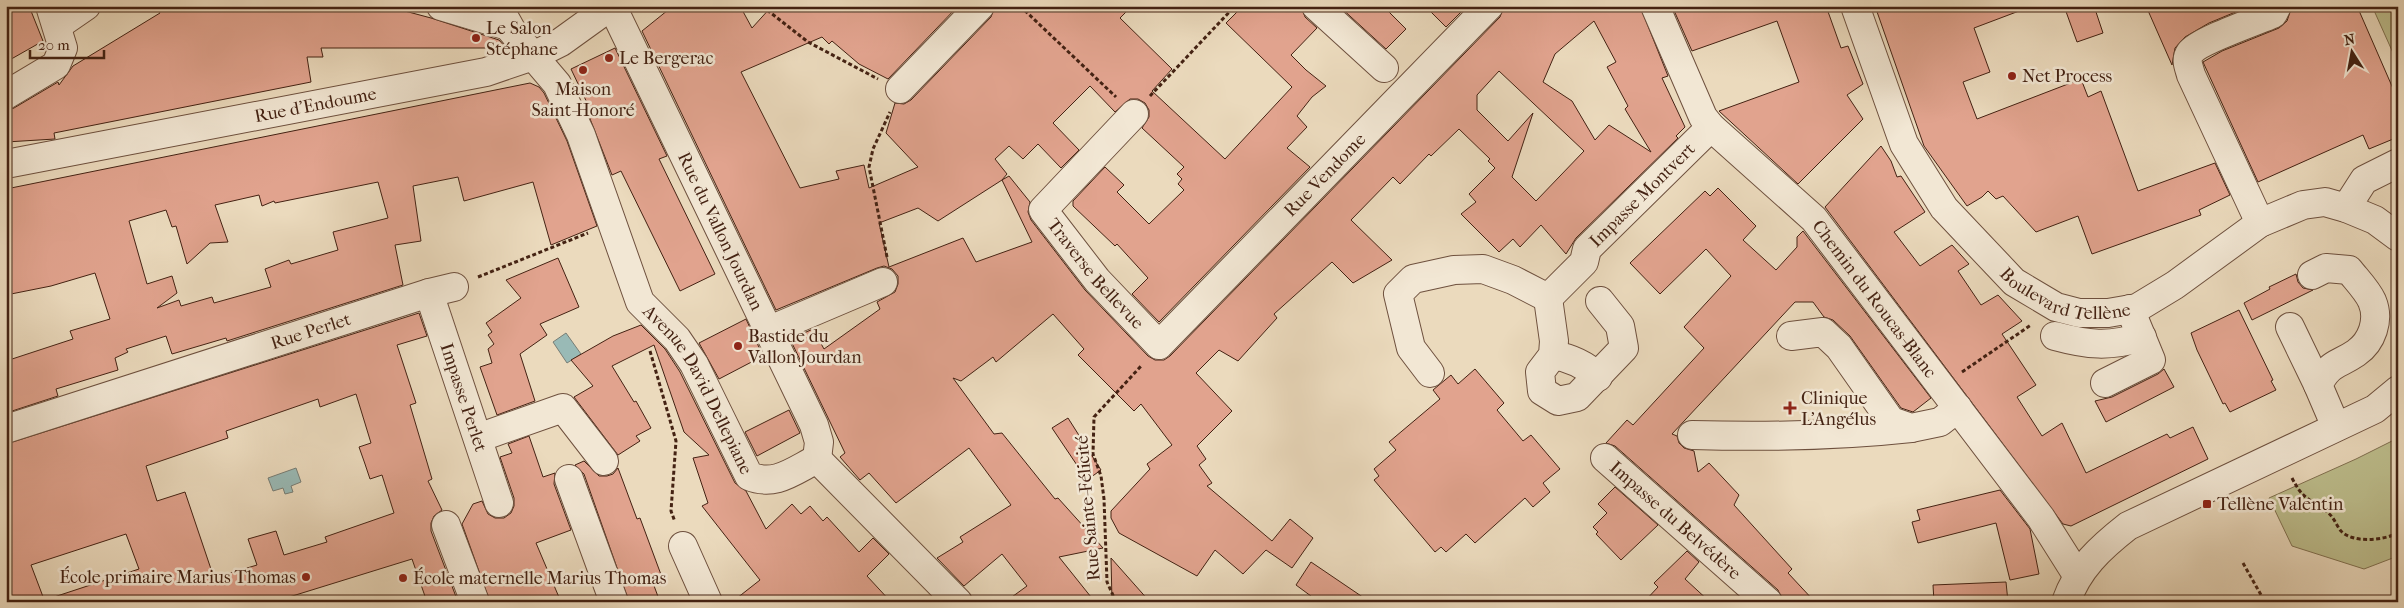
<svg xmlns="http://www.w3.org/2000/svg" width="2404" height="608" viewBox="0 0 2404 608" font-family="'IM FELL French Canon',serif">
	<style>
		.green { fill: #bdbe8d; stroke: #807050 }
		.water { fill: #99bab6; stroke: #777d75 }
		.building { fill: #e1a38e; stroke: #442213; fill-rule: evenodd }
		.lines { fill: none; stroke-linecap: round; stroke-linejoin: round }
		.minor-casing { stroke: #6e503e; stroke-width: 30 }
		.path { stroke: #442213; stroke-width: 3; stroke-dasharray: 4 2.5; stroke-linecap: butt }
		.minor { stroke: #f2e7d4; stroke-width: 28 }
		.poi-dot { fill: #8f2418; stroke: #f2e7d4; stroke-width: 2 }
		.labels { text-anchor: middle; dominant-baseline: central; stroke-width: 5; stroke-linejoin: round; paint-order: stroke }
		.poi-label { font-size: 18px; fill: #442213; stroke: #f2e7d4; text-anchor: start }
		.street-label { font-size: 18px; fill: #442213; stroke: #f2e7d4 }
	</style>
	<rect width="100%" height="100%" fill="#ebdabd"/>
	<filter id="stains"><feTurbulence type="fractalNoise" baseFrequency=".004" numOctaves="4"/><feColorMatrix values="0 0 0 0 .2 0 0 0 0 .09 0 0 0 0 .02 0 0 0 .5 -.17"/></filter>
	<radialGradient id="worn" r=".72"><stop offset=".6" stop-color="#630" stop-opacity="0"/><stop offset="1" stop-color="#630" stop-opacity=".3"/></radialGradient>
	<g class="green">
		<path d="M 2372,6 L 2398,6 L 2398,64 Z"/>
		<path d="M 2398,438 L 2398,556 L 2364,569 L 2292,546 L 2269,498 L 2356,459 Z"/>
	</g>
	<g class="water">
		<path d="M 566,333 L 581,354 L 567,363 L 553,342 Z"/>
		<path d="M 296,468 L 301,482 L 291,486 L 293,492 L 285,494 L 283,488 L 273,491 L 268,478 Z"/>
	</g>
	<g class="building">
		<path d="M 6,6 L 29,6 L 43,41 L 6,62 Z"/>
		<path d="M 156,6 L 386,6 L 431,18 L 499,40 L 506,48 L 321,48 L 323,57 L 307,57 L 311,82 L 54,133 L 55,139 L 6,142 L 6,111 L 14,108 L 58,82 L 59,85 L 73,66 L 160,13 Z"/>
		<path d="M 673,6 L 740,6 L 752,28 L 772,6 L 958,6 L 888,79 L 859,64 L 832,41 L 829,44 L 822,37 L 741,72 L 800,188 L 839,179 L 836,171 L 864,165 L 869,188 L 918,167 L 886,133 L 895,103 L 904,104 L 911,100 L 991,17 L 995,6 L 1132,6 L 1120,18 L 1172,69 L 1152,91 L 1225,159 L 1292,87 L 1226,23 L 1243,6 L 1301,6 L 1305,17 L 1317,28 L 1291,55 L 1306,70 L 1326,86 L 1312,97 L 1297,116 L 1307,127 L 1287,148 L 1310,167 L 1159,322 L 1132,294 L 1148,278 L 1117,244 L 1115,246 L 1073,206 L 1073,201 L 1105,167 L 1124,185 L 1117,192 L 1149,224 L 1184,190 L 1178,184 L 1182,179 L 1177,174 L 1184,167 L 1142,128 L 1149,117 L 1149,110 L 1145,103 L 1138,99 L 1130,99 L 1115,112 L 1090,86 L 1053,123 L 1079,150 L 1061,168 L 1038,144 L 1023,159 L 1009,146 L 995,159 L 1007,174 L 1002,180 L 1009,176 L 1030,202 L 1028,212 L 1031,220 L 1085,290 L 1148,356 L 1155,360 L 1164,360 L 1170,356 L 1500,17 L 1504,6 L 1640,6 L 1668,76 L 1662,78 L 1685,127 L 1676,136 L 1678,138 L 1576,238 L 1566,254 L 1541,225 L 1520,247 L 1513,239 L 1499,252 L 1461,214 L 1476,202 L 1469,194 L 1495,168 L 1488,161 L 1490,159 L 1459,129 L 1431,156 L 1429,154 L 1400,184 L 1393,177 L 1351,220 L 1392,260 L 1353,283 L 1332,262 L 1274,314 L 1277,318 L 1238,361 L 1219,350 L 1196,373 L 1232,411 L 1197,446 L 1206,459 L 1199,465 L 1212,483 L 1207,486 L 1272,541 L 1290,519 L 1313,538 L 1292,568 L 1266,550 L 1243,574 L 1215,550 L 1197,576 L 1119,533 L 1111,518 L 1111,511 L 1150,469 L 1147,464 L 1172,445 L 1141,404 L 1134,411 L 1078,355 L 1084,349 L 1053,314 L 996,362 L 993,357 L 961,381 L 953,378 L 994,434 L 1002,433 L 1055,499 L 1058,498 L 1103,548 L 1059,557 L 1095,602 L 1005,602 L 1027,586 L 1002,554 L 964,586 L 937,558 L 963,542 L 960,537 L 1011,505 L 969,448 L 896,503 L 869,473 L 860,480 L 840,457 L 845,453 L 790,339 L 813,329 L 824,349 L 880,309 L 877,302 L 895,292 L 898,284 L 898,276 L 892,269 L 884,266 L 877,268 L 776,310 L 642,31 ZM 1594,21 L 1616,62 L 1607,67 L 1628,106 L 1625,109 L 1651,152 L 1609,125 L 1595,140 L 1572,101 L 1543,82 L 1555,54 ZM 1499,71 L 1584,151 L 1536,201 L 1512,177 L 1533,113 L 1508,141 L 1477,110 L 1477,95 ZM 1002,180 L 1032,242 L 976,262 L 963,238 L 889,267 L 879,223 L 918,208 L 938,221 Z"/>
		<path d="M 1339,6 L 1383,6 L 1406,29 L 1386,49 Z"/>
		<path d="M 1425,6 L 1467,6 L 1446,27 Z"/>
		<path d="M 1672,6 L 1826,6 L 1841,48 L 1848,46 L 1863,84 L 1847,95 L 1863,119 L 1798,184 L 1719,111 L 1799,82 L 1777,21 L 1692,51 Z"/>
		<path d="M 1875,6 L 2026,6 L 2027,8 L 1974,28 L 1990,72 L 1963,82 L 1977,119 L 2081,79 L 2088,97 L 2101,91 L 2138,191 L 2215,163 L 2230,195 L 2199,210 L 2201,215 L 2092,254 L 2078,216 L 2036,232 L 2003,196 L 1996,199 L 1988,191 L 1982,197 L 1967,206 L 1924,146 Z"/>
		<path d="M 2064,6 L 2094,6 L 2103,33 L 2077,42 Z"/>
		<path d="M 2146,6 L 2250,6 L 2209,23 L 2185,37 L 2175,48 L 2172,65 Z"/>
		<path d="M 2292,6 L 2357,6 L 2398,100 L 2398,137 L 2369,149 L 2363,135 L 2258,182 L 2203,62 L 2222,51 L 2279,28 L 2287,21 Z"/>
		<path d="M 615,48 L 667,156 L 659,159 L 715,274 L 680,291 L 621,171 L 612,175 L 585,106 L 590,109 L 571,69 Z"/>
		<path d="M 530,83 L 539,87 L 544,93 L 567,141 L 597,226 L 551,245 L 533,182 L 464,201 L 458,177 L 413,186 L 421,241 L 395,245 L 403,285 L 227,341 L 226,338 L 172,354 L 166,336 L 126,349 L 128,352 L 115,358 L 118,370 L 56,389 L 58,396 L 6,413 L 6,361 L 73,339 L 70,331 L 110,319 L 95,273 L 51,286 L 6,295 L 6,189 ZM 378,182 L 388,218 L 333,232 L 338,250 L 291,264 L 289,260 L 265,269 L 271,287 L 214,303 L 212,297 L 181,306 L 179,300 L 157,308 L 177,293 L 172,276 L 147,284 L 129,221 L 166,210 L 172,227 L 176,226 L 187,264 L 210,243 L 228,242 L 215,205 L 259,195 L 262,206 L 274,201 L 275,203 Z"/>
		<path d="M 1881,146 L 1891,161 L 1897,177 L 1901,176 L 1925,212 L 1894,232 L 1920,266 L 1952,245 L 1969,264 L 1958,271 L 1981,305 L 1998,295 L 2022,321 L 2002,334 L 2036,385 L 2017,397 L 2042,436 L 2062,423 L 2086,473 L 2167,434 L 2170,438 L 2193,427 L 2208,459 L 2071,526 L 2063,524 L 1825,207 Z"/>
		<path d="M 1718,188 L 1756,226 L 1743,240 L 1776,270 L 1797,247 L 1797,237 L 1803,231 L 1931,398 L 1913,412 L 1901,408 L 1850,336 L 1833,320 L 1824,317 L 1813,302 L 1795,302 L 1672,434 L 1677,436 L 1679,443 L 1684,448 L 1694,451 L 1698,472 L 1709,463 L 1739,495 L 1734,505 L 1792,569 L 1788,573 L 1815,602 L 1783,602 L 1778,590 L 1615,446 L 1606,443 L 1627,420 L 1633,425 L 1704,348 L 1684,327 L 1731,276 L 1706,249 L 1660,294 L 1630,263 L 1705,191 L 1710,196 Z"/>
		<path d="M 558,258 L 579,307 L 540,324 L 547,335 L 520,354 L 535,401 L 497,415 L 480,367 L 492,363 L 488,349 L 494,344 L 488,335 L 492,332 L 486,323 L 521,298 L 506,280 Z"/>
		<path d="M 2296,274 L 2298,282 L 2303,288 L 2313,290 L 2252,320 L 2244,303 L 2270,289 L 2269,287 Z"/>
		<path d="M 2239,310 L 2273,380 L 2271,381 L 2276,390 L 2230,412 L 2225,403 L 2223,404 L 2197,350 L 2191,333 Z"/>
		<path d="M 419,313 L 427,336 L 397,345 L 416,403 L 410,405 L 432,479 L 428,481 L 442,510 L 434,516 L 431,523 L 431,531 L 458,602 L 427,602 L 412,559 L 273,602 L 200,602 L 198,597 L 183,602 L 51,602 L 51,598 L 139,569 L 126,534 L 31,565 L 45,602 L 6,602 L 6,444 ZM 356,394 L 371,443 L 359,447 L 365,464 L 370,479 L 382,475 L 394,513 L 325,537 L 327,542 L 284,555 L 276,531 L 248,539 L 257,565 L 214,578 L 185,492 L 157,501 L 146,466 L 228,438 L 226,431 L 318,399 L 320,407 Z"/>
		<path d="M 746,319 L 763,356 L 719,379 L 699,343 Z"/>
		<path d="M 641,325 L 665,349 L 680,372 L 735,483 L 746,491 L 766,529 L 792,504 L 801,514 L 810,506 L 823,521 L 827,517 L 859,552 L 873,538 L 889,554 L 867,576 L 891,602 L 732,602 L 760,580 L 702,506 L 708,503 L 693,458 L 709,455 L 684,432 L 654,345 L 612,366 L 634,402 L 636,401 L 651,428 L 636,436 L 640,441 L 618,455 L 574,397 L 593,386 L 571,360 L 613,336 Z"/>
		<path d="M 1475,369 L 1504,403 L 1497,410 L 1523,441 L 1531,435 L 1560,469 L 1543,483 L 1550,492 L 1533,507 L 1525,498 L 1475,543 L 1466,534 L 1446,552 L 1441,547 L 1435,552 L 1374,480 L 1379,476 L 1374,469 L 1396,450 L 1389,442 L 1440,399 L 1433,390 L 1451,375 L 1458,384 Z"/>
		<path d="M 2164,369 L 2174,387 L 2106,422 L 2095,401 L 2112,397 L 2158,374 Z"/>
		<path d="M 789,410 L 800,433 L 757,456 L 745,432 Z"/>
		<path d="M 1068,418 L 1101,470 L 1087,480 L 1052,428 Z"/>
		<path d="M 529,436 L 543,477 L 555,473 L 554,484 L 571,530 L 536,543 L 561,602 L 490,602 L 462,524 L 473,504 L 482,501 L 488,514 L 495,518 L 504,518 L 511,513 L 514,506 L 514,498 L 500,457 L 512,453 L 508,444 Z"/>
		<path d="M 584,461 L 599,476 L 607,476 L 613,474 L 618,468 L 637,519 L 640,518 L 663,580 L 653,583 L 660,602 L 629,602 L 584,474 L 575,465 Z"/>
		<path d="M 1615,487 L 1658,525 L 1621,560 L 1596,534 L 1598,532 L 1593,527 L 1607,513 L 1598,504 Z"/>
		<path d="M 2000,490 L 2030,529 L 2039,574 L 2010,580 L 1996,523 L 1918,543 L 1912,522 L 1920,520 L 1917,510 Z"/>
		<path d="M 1687,551 L 1699,562 L 1685,579 L 1710,602 L 1644,602 L 1658,587 L 1654,583 Z"/>
		<path d="M 1111,558 L 1150,602 L 1112,602 Z"/>
		<path d="M 1311,562 L 1370,602 L 1319,602 L 1296,585 Z"/>
		<path d="M 2006,582 L 2008,602 L 1934,602 L 1933,585 Z"/>
	</g>
	<g class="lines">
		<g class="minor-casing">
			<g id="minor">
				<path d="M 441,6 L 508,26"/>
				<path id="s1" d="M 498,6 L 512,31 L 557,84 L 581,135 L 640,302 L 677,339 L 694,364 L 749,476 C 775,487 793,471 817,459 L 958,602"/>
				<path id="s2" d="M 612,6 L 814,425 L 819,442 L 817,459"/>
				<path d="M 1316,6 L 1384,68"/>
				<path id="s3" d="M 1655,6 L 1703,117 L 1711,127 L 1814,219 L 2041,518 L 2077,575"/>
				<path id="s4" d="M 1855,6 L 1904,144 L 1944,208 L 2014,282 L 2056,307 L 2079,313 L 2108,313 L 2137,308 L 2175,285 L 2260,223 L 2303,205 L 2325,202 L 2346,208 L 2375,220 L 2398,237"/>
				<path d="M 57,26 L 86,6"/>
				<path d="M 900,89 L 980,6"/>
				<path d="M 6,95 L 56,65 L 63,48 L 50,6"/>
				<path id="s5" d="M 1134,114 L 1043,210 L 1097,280 L 1159,345 L 1489,6"/>
				<path id="s6" d="M 6,164 L 486,72 L 533,56 L 561,42 L 611,6"/>
				<path d="M 2346,208 L 2364,180 L 2398,163"/>
				<path d="M 2260,223 L 2191,75 C 2189,67 2185,60 2190,53 C 2198,41 2257,21 2273,14 L 2277,6"/>
				<path d="M 2312,275 L 2326,268 L 2349,270 C 2356,279 2367,290 2372,301 C 2380,320 2372,342 2356,353 C 2337,366 2330,362 2318,385 L 2336,427"/>
				<path id="s7" d="M 429,293 L 499,503"/>
				<path d="M 1548,298 L 1554,341 L 1553,355 L 1540,372 L 1542,391 L 1558,401 L 1577,397 L 1624,348 L 1620,326 L 1600,301"/>
				<path d="M 2290,327 L 2318,385"/>
				<path d="M 770,330 L 883,282"/>
				<path d="M 1791,336 L 1823,332 L 1839,347 L 1891,421 L 1911,428 L 1940,422 L 1958,408"/>
				<path d="M 2055,336 C 2088,345 2109,347 2142,337"/>
				<path d="M 1553,355 C 1571,358 1585,364 1598,377"/>
				<path id="s8" d="M 1430,373 L 1411,348 L 1398,294 L 1413,279 L 1454,270 L 1483,269 L 1513,280 L 1548,298 L 1584,262 L 1587,249 L 1711,127"/>
				<path d="M 2105,383 L 2151,360 L 2130,309"/>
				<path id="s9" d="M 6,429 L 429,293 L 454,287"/>
				<path d="M 1692,435 C 1765,437 1838,436 1911,428"/>
				<path d="M 478,438 L 563,408 L 604,461"/>
				<path id="s10" d="M 1605,458 L 1768,602"/>
				<path d="M 569,479 L 614,602"/>
				<path d="M 446,525 L 475,602"/>
				<path d="M 683,546 L 708,602"/>
				<path d="M 2066,602 C 2078,568 2100,548 2128,526 L 2375,409 L 2398,390"/>
			</g>
		</g>
		<g class="path">
			<path d="M 762,6 L 808,42 L 878,79"/>
			<path d="M 1020,6 L 1116,97"/>
			<path d="M 1150,96 L 1235,6"/>
			<path d="M 887,257 L 869,167 L 873,149 L 890,112"/>
			<path d="M 478,277 L 588,233"/>
			<path d="M 650,351 L 676,441 L 671,511 L 675,522"/>
			<path d="M 1962,372 L 2031,325"/>
			<path d="M 2292,478 C 2303,500 2309,498 2327,512 C 2334,517 2336,525 2341,531 C 2354,544 2384,540 2398,533"/>
			<path d="M 2243,563 L 2265,602"/>
			<path d="M 1116,602 L 1107,582 L 1104,499 L 1101,476 L 1093,454 L 1094,417 L 1142,365"/>
		</g>
		<use href="#minor" class="minor"/>
	</g>
	<g class="poi-dot">
		<circle cx="476" cy="38" r="5"/>
		<circle cx="609" cy="58" r="5"/>
		<circle cx="583" cy="70" r="5"/>
		<circle cx="2012" cy="76" r="5"/>
		<circle cx="738" cy="346" r="5"/>
		<path d="M1787.5 400.5h5v5h5v5h-5v5h-5v-5h-5v-5h5z"/>
		<rect x="2202" y="499" width="10" height="10" rx="2.5"/>
		<circle cx="306" cy="577" r="5"/>
		<circle cx="403" cy="578" r="5"/>
	</g>
	<g class="labels">
		<g class="poi-label">
			<text x="486" y="28">Le Salon<tspan x="486" dy="21">Stéphane</tspan></text>
			<text x="619" y="58">Le Bergerac</text>
			<text x="2022" y="76">Net Process</text>
			<text x="583" y="89" text-anchor="middle">Maison<tspan x="583" dy="21">Saint-Honoré</tspan></text>
			<text x="748" y="336">Bastide du<tspan x="748" dy="21">Vallon Jourdan</tspan></text>
			<text x="1801" y="398">Clinique<tspan x="1801" dy="21">L'Angélus</tspan></text>
			<text x="2217" y="504">Tellène Valentin</text>
			<text x="296" y="577" text-anchor="end">École primaire Marius Thomas</text>
			<text x="413" y="578">École maternelle Marius Thomas</text>
		</g>
		<g class="street-label">
			<text stroke="none"><textPath href="#s6" startOffset="315">Rue d'Endoume</textPath></text>
			<text stroke="none"><textPath href="#s5" startOffset="548">Rue Vendome</textPath></text>
			<text stroke="none"><textPath href="#s8" startOffset="392">Impasse Montvert</textPath></text>
			<text stroke="none"><textPath href="#s2" startOffset="250">Rue du Vallon Jourdan</textPath></text>
			<text stroke="none"><textPath href="#s5" startOffset="215">Traverse Bellevue</textPath></text>
			<text stroke="none"><textPath href="#s4" startOffset="378">Boulevard Tellène</textPath></text>
			<text stroke="none"><textPath href="#s3" startOffset="372">Chemin du Roucas-Blanc</textPath></text>
			<text stroke="none"><textPath href="#s9" startOffset="320">Rue Perlet</textPath></text>
			<text stroke="none"><textPath href="#s1" startOffset="438">Avenue David Dellepiane</textPath></text>
			<text stroke="none"><textPath href="#s7" startOffset="110">Impasse Perlet</textPath></text>
			<text transform="translate(1088 508) rotate(-95)">Rue Sainte-Félicité</text>
			<text stroke="none"><textPath href="#s10" startOffset="94">Impasse du Belvédère</textPath></text>
		</g>
	</g>
	<rect width="2404" height="608" fill="none" stroke="#ebdabd" stroke-width="25"/>
	<rect x="8" y="8" width="2389" height="593" fill="none" stroke="#442213" stroke-width="2.5"/>
	<rect x="12" y="12" width="2379" height="583" fill="none" stroke="#442213"/>
	<g transform="translate(2352 52) rotate(349)" stroke="#f2e7d4" stroke-width="4" paint-order="stroke">
	<path d="M0-4L9 19L0 12L-9 19Z" fill="#442213"/>
	<text y="-8" font-size="14" font-weight="bold" text-anchor="middle" fill="#442213">N</text>
	</g>
	<path d="M30 50v8h74v-8" fill="none" stroke="#442213" stroke-width="2.5"/>
	<text x="38" y="50" font-size="15" fill="#442213" stroke="#f2e7d4" stroke-width="4" paint-order="stroke">20 m</text>
	<rect width="100%" height="100%" filter="url(#stains)"/>
	<rect width="100%" height="100%" fill="url(#worn)"/>
</svg>
